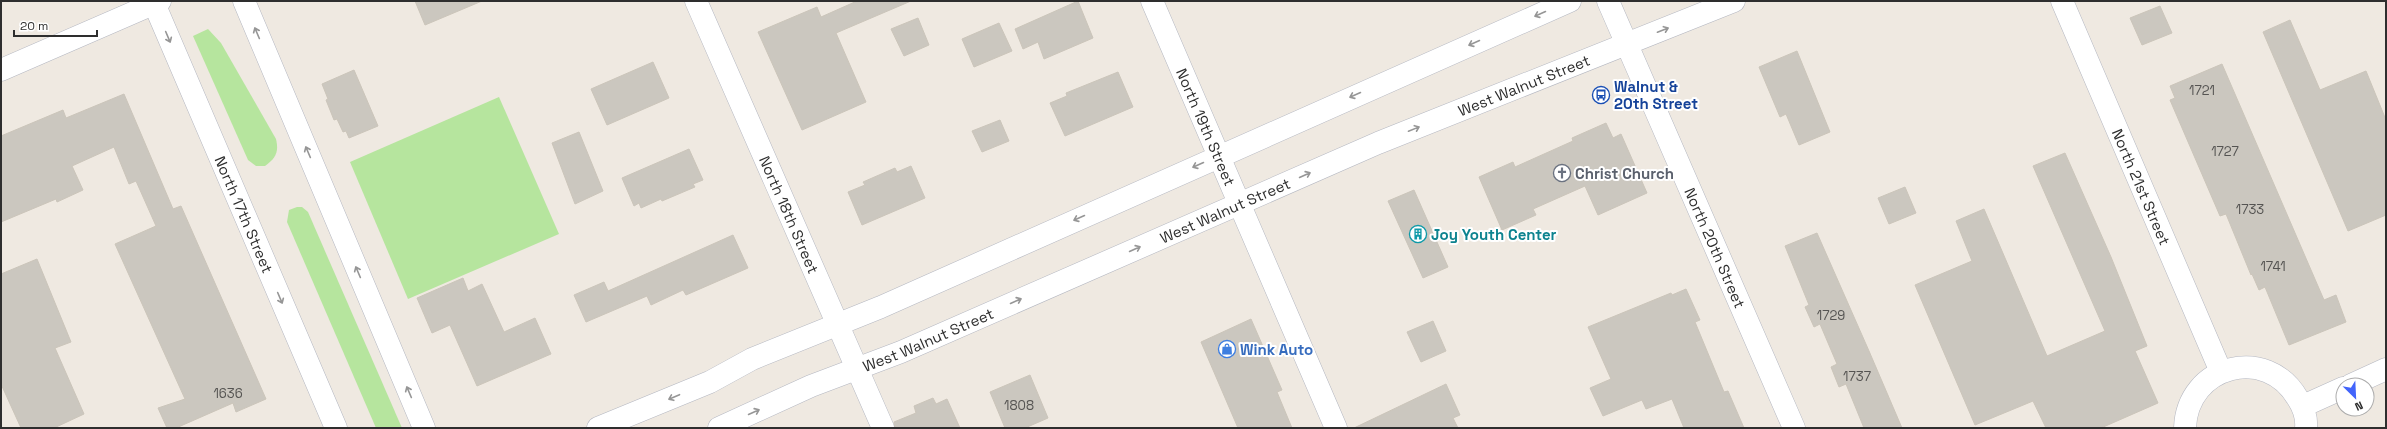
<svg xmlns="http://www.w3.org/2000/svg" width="2387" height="429" viewBox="0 0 2387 429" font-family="'Space Grotesk',sans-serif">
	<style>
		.green { fill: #b6e59e }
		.building { fill: #cbc7bf; stroke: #cbc5ba }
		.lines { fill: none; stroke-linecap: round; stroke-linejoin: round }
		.minor-casing { stroke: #b4b7c1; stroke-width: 23 }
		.secondary-casing { stroke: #b4b7c1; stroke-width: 23 }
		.minor { stroke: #fff; stroke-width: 22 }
		.secondary { stroke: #fff; stroke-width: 22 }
		.oneway { stroke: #969696 }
		.labels { text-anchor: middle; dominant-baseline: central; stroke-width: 4; stroke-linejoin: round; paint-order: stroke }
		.number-label { font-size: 13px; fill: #555452 }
		.street-label { font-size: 15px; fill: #2e2e2e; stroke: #fff }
		.transit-label { font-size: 15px; font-weight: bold; fill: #164399; stroke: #fff; text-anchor: start }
		.worship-label { font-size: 15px; font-weight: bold; fill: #5b616d; stroke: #fff; text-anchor: start }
		.culture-label { font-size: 15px; font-weight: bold; fill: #0d838f; stroke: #fff; text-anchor: start }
		.shop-label { font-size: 15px; font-weight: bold; fill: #366cbe; stroke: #fff; text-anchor: start }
	</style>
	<rect width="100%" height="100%" fill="#efe9e1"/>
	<g class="green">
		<path d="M 208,29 L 221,43 L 276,139 C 279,152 276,158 265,166 L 256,166 L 248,160 L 193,36 Z"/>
		<path d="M 499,97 L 559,234 L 408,299 L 350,162 Z"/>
		<path d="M 297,207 L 302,207 L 308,212 L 402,428 L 376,428 L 287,222 L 289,210 Z"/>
	</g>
	<g class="building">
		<path d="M 415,1 L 482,1 L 425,25 Z"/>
		<path d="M 857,1 L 911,1 L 836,33 L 866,102 L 802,130 L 758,32 L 817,7 L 821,17 Z"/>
		<path d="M 1078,1 L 1093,38 L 1044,59 L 1038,42 L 1023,49 L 1015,29 Z"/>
		<path d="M 2160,6 L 2172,33 L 2142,45 L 2130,18 Z"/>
		<path d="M 918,18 L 929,45 L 904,56 L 891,29 Z"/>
		<path d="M 2290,20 L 2320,90 L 2366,71 L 2386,120 L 2386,215 L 2348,231 L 2263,32 Z"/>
		<path d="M 999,23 L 1012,51 L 974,67 L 962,39 Z"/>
		<path d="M 1797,51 L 1830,132 L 1799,145 L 1786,114 L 1780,117 L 1759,67 Z"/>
		<path d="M 653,62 L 669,98 L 607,125 L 591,89 Z"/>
		<path d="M 2222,64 L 2324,300 L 2336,295 L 2346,322 L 2289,345 L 2265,287 L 2259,290 L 2252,274 L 2251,275 L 2226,214 L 2220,216 L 2170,100 L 2175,98 L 2170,86 Z"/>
		<path d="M 354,70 L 378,126 L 349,138 L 346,131 L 343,132 L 337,119 L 334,120 L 326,100 L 328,99 L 322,84 Z"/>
		<path d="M 1118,72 L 1133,107 L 1065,136 L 1050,103 L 1067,96 L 1066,93 Z"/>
		<path d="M 124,94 L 173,209 L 181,206 L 266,399 L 236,412 L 233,403 L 176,428 L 167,428 L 158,408 L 185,399 L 115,244 L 156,226 L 136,181 L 129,184 L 114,147 L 72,166 L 83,190 L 57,202 L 56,199 L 1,222 L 1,136 L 63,110 L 66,118 Z"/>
		<path d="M 1000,120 L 1009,141 L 982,152 L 972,131 Z"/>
		<path d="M 1606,123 L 1613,138 L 1621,134 L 1647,193 L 1598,215 L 1585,186 L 1533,209 L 1536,215 L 1502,230 L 1479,177 L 1513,162 L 1515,167 L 1573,141 L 1572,138 Z"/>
		<path d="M 579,132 L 603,191 L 575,204 L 552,143 Z"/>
		<path d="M 689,149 L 703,180 L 693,184 L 695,187 L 662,201 L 661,199 L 641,208 L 639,203 L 634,206 L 622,178 Z"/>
		<path d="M 2065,153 L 2111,257 L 2147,346 L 2135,351 L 2158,403 L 2101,428 L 2046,428 L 2033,401 L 1975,425 L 1915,285 L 1972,261 L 1956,221 L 1984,209 L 2047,356 L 2105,331 L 2033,166 Z"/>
		<path d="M 911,166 L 925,198 L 862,225 L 848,192 L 865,185 L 863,182 L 895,168 L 897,172 Z"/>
		<path d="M 1905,187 L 1916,213 L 1889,224 L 1878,198 Z"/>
		<path d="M 1414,190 L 1448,267 L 1423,278 L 1388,201 Z"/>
		<path d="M 1817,233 L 1869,351 L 1902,428 L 1864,428 L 1846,384 L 1839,387 L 1831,367 L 1837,364 L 1820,324 L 1814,327 L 1805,307 L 1809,305 L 1785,246 Z"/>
		<path d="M 733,235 L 748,268 L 686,295 L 683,290 L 651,305 L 647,296 L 586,322 L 574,295 L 604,282 L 608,291 Z"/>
		<path d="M 37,259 L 71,342 L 55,348 L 84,414 L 54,428 L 21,428 L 1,384 L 1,274 Z"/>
		<path d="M 463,278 L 468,291 L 482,284 L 504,332 L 535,318 L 551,354 L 477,386 L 450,325 L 432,333 L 417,298 Z"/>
		<path d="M 1686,289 L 1700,320 L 1695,322 L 1724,392 L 1728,391 L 1744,428 L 1684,428 L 1672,399 L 1646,409 L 1642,400 L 1603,416 L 1590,388 L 1611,379 L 1588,327 L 1671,293 L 1672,295 Z"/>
		<path d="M 1251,319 L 1282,390 L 1277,392 L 1292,428 L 1238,428 L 1201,342 Z"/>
		<path d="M 1433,321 L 1446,351 L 1421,362 L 1407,332 Z"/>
		<path d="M 1030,375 L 1048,418 L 1025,428 L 1005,428 L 990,392 Z"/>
		<path d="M 1446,384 L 1460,415 L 1453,418 L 1458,428 L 1354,428 Z"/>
		<path d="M 933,398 L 936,404 L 947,399 L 960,428 L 895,428 L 894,422 L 916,413 L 914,406 Z"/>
	</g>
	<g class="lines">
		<g class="minor-casing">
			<g id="minor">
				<path id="s1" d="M 696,1 L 883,428"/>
				<path id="s2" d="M 1152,1 L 1336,428"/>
				<path id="s3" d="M 2062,1 L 2221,372"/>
				<path d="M 1,70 L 160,1"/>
				<path d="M 2351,385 L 2386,369"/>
				<path d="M 2303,406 L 2343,388"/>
				<path d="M 2185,428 C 2187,365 2267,344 2298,399 C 2303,407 2307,418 2306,428"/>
			</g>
		</g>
		<g class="secondary-casing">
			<g id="secondary">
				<path id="s4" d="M 153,1 L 336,428"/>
				<path d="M 244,1 L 424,428"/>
				<path id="s5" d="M 1608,1 L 1794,428"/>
				<path d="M 598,428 L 710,382 L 752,359 L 881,307 L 1570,1"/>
				<path id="s6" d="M 719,428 L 811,386 L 901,352 L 1378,143 L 1734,1"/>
			</g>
		</g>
		<use href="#minor" class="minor"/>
		<use href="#secondary" class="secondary"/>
	</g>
	<defs><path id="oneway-shaft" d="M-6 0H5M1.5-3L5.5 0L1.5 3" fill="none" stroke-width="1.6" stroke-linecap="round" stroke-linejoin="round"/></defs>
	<g class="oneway">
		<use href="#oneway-shaft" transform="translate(1540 14) rotate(156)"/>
		<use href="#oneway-shaft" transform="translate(1663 30) rotate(-21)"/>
		<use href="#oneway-shaft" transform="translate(257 33) rotate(-113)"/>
		<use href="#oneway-shaft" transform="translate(168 37) rotate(67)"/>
		<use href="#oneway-shaft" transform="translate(1474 43) rotate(156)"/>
		<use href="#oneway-shaft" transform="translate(1355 95) rotate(156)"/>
		<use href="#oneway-shaft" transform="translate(1414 129) rotate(-22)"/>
		<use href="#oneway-shaft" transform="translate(308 152) rotate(-113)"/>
		<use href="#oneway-shaft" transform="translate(1198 165) rotate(156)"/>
		<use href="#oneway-shaft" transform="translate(1305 175) rotate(-24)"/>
		<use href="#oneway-shaft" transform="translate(1079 218) rotate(156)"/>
		<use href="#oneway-shaft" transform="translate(1135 249) rotate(-24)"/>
		<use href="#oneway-shaft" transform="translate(358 272) rotate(-113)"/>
		<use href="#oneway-shaft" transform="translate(280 298) rotate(67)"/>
		<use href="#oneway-shaft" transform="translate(1016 301) rotate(-24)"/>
		<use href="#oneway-shaft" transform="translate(409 392) rotate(-113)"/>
		<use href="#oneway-shaft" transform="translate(674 397) rotate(157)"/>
		<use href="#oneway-shaft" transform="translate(754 412) rotate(-24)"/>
	</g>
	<defs>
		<g id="bus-ring" transform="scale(0.9)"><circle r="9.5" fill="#fff" stroke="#1a4fb4" stroke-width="1.5"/><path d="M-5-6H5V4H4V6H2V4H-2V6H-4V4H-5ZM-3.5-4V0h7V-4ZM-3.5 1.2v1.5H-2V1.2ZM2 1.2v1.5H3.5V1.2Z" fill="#1a4fb4"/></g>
		<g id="church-ring" transform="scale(0.9)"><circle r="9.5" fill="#fff" stroke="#6b7280" stroke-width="1.5"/><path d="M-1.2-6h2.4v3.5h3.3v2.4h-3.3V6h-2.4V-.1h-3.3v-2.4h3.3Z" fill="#6b7280"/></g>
		<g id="building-ring" transform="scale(0.9)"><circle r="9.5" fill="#fff" stroke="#0f9aa8" stroke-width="1.5"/><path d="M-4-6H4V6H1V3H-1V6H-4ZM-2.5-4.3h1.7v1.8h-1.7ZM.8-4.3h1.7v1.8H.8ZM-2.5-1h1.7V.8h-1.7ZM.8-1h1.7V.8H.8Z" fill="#0f9aa8"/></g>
		<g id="shop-ring" transform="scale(0.9)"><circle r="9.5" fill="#fff" stroke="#3f7fe0" stroke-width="1.5"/><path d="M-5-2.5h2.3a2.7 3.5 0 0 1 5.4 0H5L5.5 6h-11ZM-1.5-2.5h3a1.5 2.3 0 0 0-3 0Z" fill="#3f7fe0"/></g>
	</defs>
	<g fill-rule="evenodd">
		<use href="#bus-ring" x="1601" y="95"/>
		<use href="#church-ring" x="1562" y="173"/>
		<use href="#building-ring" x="1418" y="234"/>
		<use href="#shop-ring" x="1227" y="349"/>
	</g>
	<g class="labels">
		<g class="number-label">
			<text x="2202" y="90">1721</text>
			<text x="2225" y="151">1727</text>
			<text x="2250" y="209">1733</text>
			<text x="2273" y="266">1741</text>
			<text x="1831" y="315">1729</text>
			<text x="1857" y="376">1737</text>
			<text x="228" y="393">1636</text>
			<text x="1019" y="405">1808</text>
		</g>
		<g class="street-label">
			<text stroke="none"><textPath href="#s6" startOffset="875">West Walnut Street</textPath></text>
			<text stroke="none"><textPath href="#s2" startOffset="137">North 19th Street</textPath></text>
			<text stroke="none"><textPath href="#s3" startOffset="202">North 21st Street</textPath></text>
			<text stroke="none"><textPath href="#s6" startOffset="551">West Walnut Street</textPath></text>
			<text stroke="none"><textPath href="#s1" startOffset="233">North 18th Street</textPath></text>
			<text stroke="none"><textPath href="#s4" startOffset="232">North 17th Street</textPath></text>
			<text stroke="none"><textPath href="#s5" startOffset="269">North 20th Street</textPath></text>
			<text stroke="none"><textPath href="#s6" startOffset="227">West Walnut Street</textPath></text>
		</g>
		<g class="transit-label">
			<text x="1614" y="86">Walnut &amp;<tspan x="1614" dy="17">20th Street</tspan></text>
		</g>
		<g class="worship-label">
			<text x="1575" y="173">Christ Church</text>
		</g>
		<g class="culture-label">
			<text x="1431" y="234">Joy Youth Center</text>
		</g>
		<g class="shop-label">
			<text x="1240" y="349">Wink Auto</text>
		</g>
	</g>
	<rect width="2387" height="429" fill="none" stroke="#2e2e2e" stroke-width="4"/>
	<g transform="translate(2355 397) rotate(156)"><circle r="19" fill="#ffffff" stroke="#ababab"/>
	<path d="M0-3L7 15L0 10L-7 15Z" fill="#4264fb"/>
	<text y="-6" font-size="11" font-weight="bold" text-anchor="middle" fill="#2e2e2e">N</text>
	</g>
	<path d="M14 30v6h83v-6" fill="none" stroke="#2e2e2e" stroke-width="2"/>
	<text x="20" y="30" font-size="12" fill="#2e2e2e" stroke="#ffffff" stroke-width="3" paint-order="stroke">20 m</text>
</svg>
